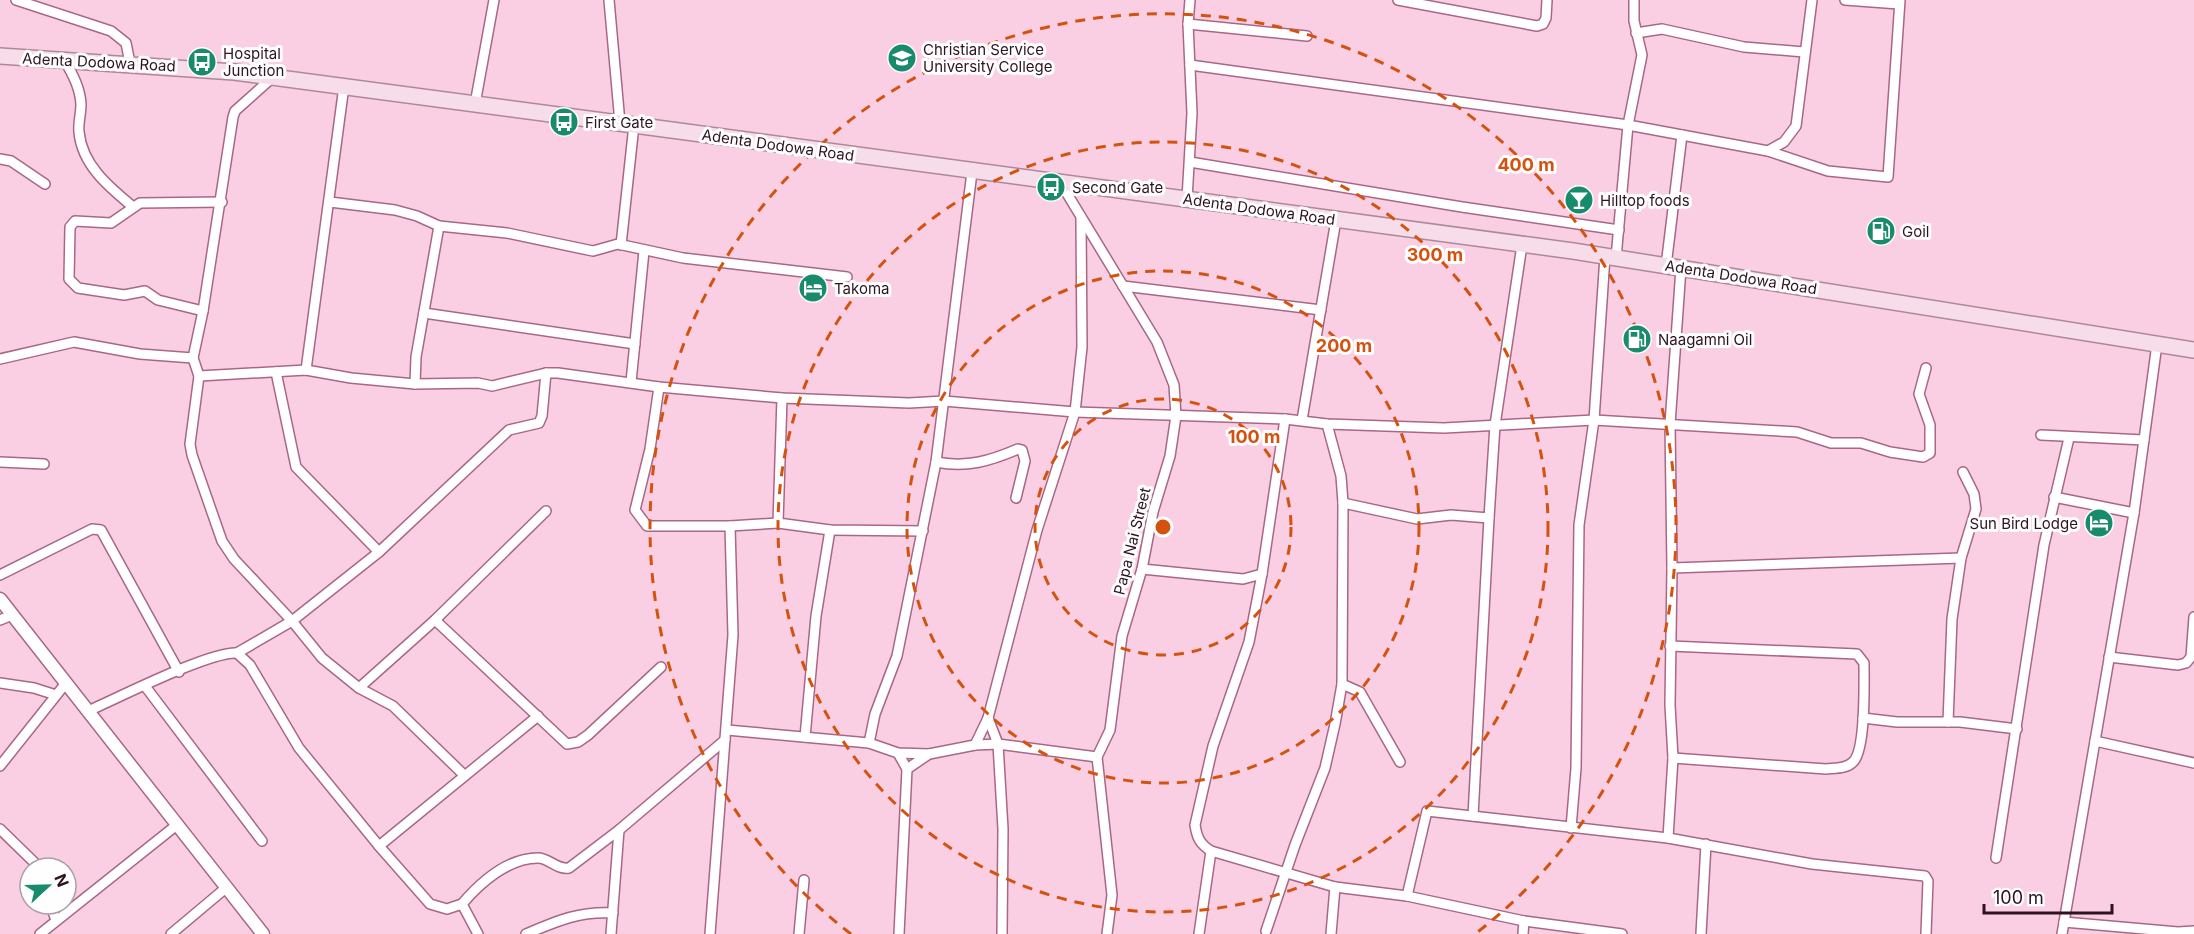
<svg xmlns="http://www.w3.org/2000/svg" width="2194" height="934" viewBox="0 0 2194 934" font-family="Inter,sans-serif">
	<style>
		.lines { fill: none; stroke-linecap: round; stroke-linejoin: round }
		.minor-casing { stroke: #a86787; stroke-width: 12 }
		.tertiary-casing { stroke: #a86787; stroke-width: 15 }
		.primary-casing { stroke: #ad8899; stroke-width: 18 }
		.minor { stroke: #fff; stroke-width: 9 }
		.tertiary { stroke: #fff; stroke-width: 12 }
		.primary { stroke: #f7dde9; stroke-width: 15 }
		.ring { fill: none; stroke: #d5520e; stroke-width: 3; stroke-dasharray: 10 8 }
		.labels { text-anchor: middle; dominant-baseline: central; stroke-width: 6; stroke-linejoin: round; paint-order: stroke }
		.poi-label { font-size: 15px; fill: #2d1421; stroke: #fefefe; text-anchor: start }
		.street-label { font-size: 15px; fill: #2d1421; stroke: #fefefe }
		.centre { fill: #d5520e; stroke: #fefefe; stroke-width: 3 }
		.ring-label { font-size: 18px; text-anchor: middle; font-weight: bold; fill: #d5520e; stroke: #fefefe; stroke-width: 6; stroke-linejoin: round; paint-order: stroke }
	</style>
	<rect width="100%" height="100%" fill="#fbcfe3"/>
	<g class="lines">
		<g class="minor-casing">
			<g id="minor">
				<path d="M 16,0 L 111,31 L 126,43 L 130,63"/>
				<path d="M 609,0 L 620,123"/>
				<path d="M 1398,0 L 1537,26 L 1543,24 L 1546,18 L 1547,0"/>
				<path d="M 1845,0 L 1899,4"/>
				<path d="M 1188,24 L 1307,36"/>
				<path d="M 1636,33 L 1662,29 L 1744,47 L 1804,52"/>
				<path d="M 65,61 C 73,75 80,88 81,104 C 81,114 78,123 79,132 C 82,165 109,187 132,206"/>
				<path d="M 1190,65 L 1628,125 L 1768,151 L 1828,171 L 1888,177 L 1900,0"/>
				<path d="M 273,77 L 235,111 L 233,117 L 203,311 L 193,358 L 199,376 L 190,444 L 192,455 L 222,541 L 234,559 L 292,621 L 322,658 L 359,688 L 393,706 L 464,775"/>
				<path d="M 475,104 L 494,0"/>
				<path d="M 1768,151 L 1784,142 L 1796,126 L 1812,0"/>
				<path d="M 0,159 L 11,161 L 45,184"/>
				<path d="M 1190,162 L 1462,207 L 1619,230"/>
				<path d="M 972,172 L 936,462 L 897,656 L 875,714 L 869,743 L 898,753 L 929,754 L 975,745 L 998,744 L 1097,757"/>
				<path d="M 1060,182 L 1157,342 L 1174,385 L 1176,416 L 1170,456 L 1153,512 L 1142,569 L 1122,636 L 1110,730 L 1097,757 L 1112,895 L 1107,934"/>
				<path d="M 1187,199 L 1192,113 L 1188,24 L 1190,0"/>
				<path d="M 330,202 L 395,210 L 417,216 L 439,226 L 507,233 L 593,251 L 618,244 L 683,258 L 847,277"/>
				<path d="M 621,245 L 634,125"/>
				<path d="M 1616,258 L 1628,125 L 1642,55 L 1634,21 L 1634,0"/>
				<path d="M 1666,266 L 1682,135"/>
				<path d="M 1123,286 L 1321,310"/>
				<path d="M 203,311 L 158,300 L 145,291 L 124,295 L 78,288 L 69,279 L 70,227 L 75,221 L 111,223 L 140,203 L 222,202"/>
				<path d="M 424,313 L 635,344"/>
				<path d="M 0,359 L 74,342 L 140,354 L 193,358"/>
				<path d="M 306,370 L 344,86"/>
				<path d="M 276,372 L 296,467 L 379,552"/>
				<path d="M 199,376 L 306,370 L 351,378 L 415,384 L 478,383 L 492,386 L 546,373 L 558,373 L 659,387 L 782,398 L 909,403 L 944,401 L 1075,412 L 1285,419 L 1327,424 L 1444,428 L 1594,420 L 1797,432 L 1831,443 L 1861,443 L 1890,452 L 1923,457 L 1930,453 L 1930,425 L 1919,394 L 1926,368"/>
				<path d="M 631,382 L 644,251"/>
				<path d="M 415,384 L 416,357 L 439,226"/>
				<path d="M 659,387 L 650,449 L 635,510 L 647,526 L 730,526 L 733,635 L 710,934"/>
				<path d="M 782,398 L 778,523 L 830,530 L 923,531"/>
				<path d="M 1285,419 L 1262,574 L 1249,642 L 1213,746 L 1195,825 C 1197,838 1200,844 1211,851 L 1335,887 L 1407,896 L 1427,811 L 1668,838 L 1812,864 L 1925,876 L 1928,881 L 1926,934"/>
				<path d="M 1302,420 L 1336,220"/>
				<path d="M 2041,435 L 2144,440"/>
				<path d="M 0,462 L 44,464"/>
				<path d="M 936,462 C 967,468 990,461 1018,449 L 1022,450 L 1025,461 L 1016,498"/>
				<path d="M 2054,497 L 2134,513"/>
				<path d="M 1343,503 L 1417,519 L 1451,515 L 1489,518 L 1495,425 L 1522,245"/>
				<path d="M 730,526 L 778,523"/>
				<path d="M 1672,568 L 1961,558"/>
				<path d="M 1142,569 L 1243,579 L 1262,574"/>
				<path d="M 0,575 L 92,529 L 101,530 L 179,672"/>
				<path d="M 0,620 L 12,615"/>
				<path d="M 435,620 L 567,744 L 578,742 L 588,735 L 661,667"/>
				<path d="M 1670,646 L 1857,654 L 1864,663 C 1864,682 1866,750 1853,762 C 1846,769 1835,768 1826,769 L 1673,758"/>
				<path d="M 237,653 L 292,621 L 379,552 L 509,430 L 539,423 L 542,416 L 546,373"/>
				<path d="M 2109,657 L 2178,665 L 2186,663 L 2191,657 L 2194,617"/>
				<path d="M 0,683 L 34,688 L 56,695"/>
				<path d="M 1342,684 L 1360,692 L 1400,762"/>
				<path d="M 145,686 L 262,841"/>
				<path d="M 359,688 L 435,620 L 546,511"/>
				<path d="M 88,711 C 118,698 210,651 237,653 L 250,665 L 299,748 L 379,846 L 430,904 L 447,909 L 462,904"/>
				<path d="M 988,718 L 998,744 L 1003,829 L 1002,934"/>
				<path d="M 1863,718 L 1897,722 L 1960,722 L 2017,729"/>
				<path d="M 1948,722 L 1952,619 L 1961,558 L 1976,509 L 1974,494 L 1963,472"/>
				<path d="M 727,730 L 869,743"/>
				<path d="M 805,737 L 816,616 L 830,530"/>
				<path d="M 2095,741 L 2194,763"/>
				<path d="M 975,745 L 988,718 L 1037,530 L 1075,412 L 1082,347 L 1081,219"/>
				<path d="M 898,753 L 907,769 L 899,934"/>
				<path d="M 0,766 L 66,683"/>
				<path d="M 907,769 L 929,754"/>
				<path d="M 1473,816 L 1489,518"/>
				<path d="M 1571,828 L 1576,768 L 1579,525 L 1594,420 L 1605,256"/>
				<path d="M 0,829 L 40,868"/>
				<path d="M 1668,838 L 1673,758 L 1670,705 L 1672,568 L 1670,424 L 1681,268"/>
				<path d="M 379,846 L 538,716"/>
				<path d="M 1996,858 L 2044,545 L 2069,438"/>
				<path d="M 1407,896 L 1524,921 L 1622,934"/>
				<path d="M 50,904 L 56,920"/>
				<path d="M 2064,922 L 2178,932 L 2194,931"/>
				<path d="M 1266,931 L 1295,845 L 1325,768 L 1335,724 L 1342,684 L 1343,503 L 1341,476 L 1327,424"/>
				<path d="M 40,934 L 178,824"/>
				<path d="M 171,934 L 227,887"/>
				<path d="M 478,934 L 462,904 C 480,883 508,858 538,858 C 549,858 557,870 569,868 L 619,830 L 725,740"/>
				<path d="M 526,934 C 557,921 579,911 613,913"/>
				<path d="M 611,934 L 619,830"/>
				<path d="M 799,934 L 804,880"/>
				<path d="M 1199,934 L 1211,851"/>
				<path d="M 1331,934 L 1335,887"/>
				<path d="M 1523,934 L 1524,921"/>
				<path d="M 1701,934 L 1706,844"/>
				<path d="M 2062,934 L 2134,513 L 2157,344"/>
			</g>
		</g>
		<g class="tertiary-casing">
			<path id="tertiary" d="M 0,599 L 263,934"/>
		</g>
		<g class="primary-casing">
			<path id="primary" d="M 0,56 L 234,72 L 649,127 L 1573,251 L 2194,350"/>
		</g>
		<use href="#minor" class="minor"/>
		<use href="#tertiary" class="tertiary"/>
		<use href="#primary" class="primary"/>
	</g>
	<g class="ring">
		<circle cx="1163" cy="527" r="128"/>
		<circle cx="1163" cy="527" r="256"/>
		<circle cx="1163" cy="527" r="385"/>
		<path d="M851 934A513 513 0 1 1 1475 934"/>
	</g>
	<defs>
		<g id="university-disc" transform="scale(1.5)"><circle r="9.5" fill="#188b6d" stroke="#fefefe"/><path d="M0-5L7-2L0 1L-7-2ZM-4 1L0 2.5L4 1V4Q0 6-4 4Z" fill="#fff"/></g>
		<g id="bus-disc" transform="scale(1.5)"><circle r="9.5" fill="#188b6d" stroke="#fefefe"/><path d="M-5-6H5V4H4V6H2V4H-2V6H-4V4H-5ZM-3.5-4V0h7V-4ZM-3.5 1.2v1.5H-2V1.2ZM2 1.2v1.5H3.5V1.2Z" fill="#fff"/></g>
		<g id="bar-disc" transform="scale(1.5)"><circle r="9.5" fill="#188b6d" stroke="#fefefe"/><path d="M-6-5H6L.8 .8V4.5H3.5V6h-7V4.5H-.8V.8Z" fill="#fff"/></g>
		<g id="fuel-disc" transform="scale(1.5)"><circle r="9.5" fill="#188b6d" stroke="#fefefe"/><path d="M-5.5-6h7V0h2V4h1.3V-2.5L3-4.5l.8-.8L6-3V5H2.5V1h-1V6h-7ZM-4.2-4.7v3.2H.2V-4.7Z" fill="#fff"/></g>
		<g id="hotel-disc" transform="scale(1.5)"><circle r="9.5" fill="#188b6d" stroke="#fefefe"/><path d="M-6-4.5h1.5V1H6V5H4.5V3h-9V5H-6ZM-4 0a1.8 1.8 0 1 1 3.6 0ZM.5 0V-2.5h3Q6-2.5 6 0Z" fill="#fff"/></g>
	</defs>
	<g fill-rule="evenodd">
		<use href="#university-disc" x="902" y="58"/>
		<use href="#bus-disc" x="202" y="62"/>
		<use href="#bus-disc" x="564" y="122"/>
		<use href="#bus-disc" x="1051" y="187"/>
		<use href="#bar-disc" x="1579" y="200"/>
		<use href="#fuel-disc" x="1881" y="231"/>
		<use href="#hotel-disc" x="813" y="288"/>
		<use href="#fuel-disc" x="1637" y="339"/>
		<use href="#hotel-disc" x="2099" y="523"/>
	</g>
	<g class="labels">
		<g class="poi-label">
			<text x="923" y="49">Christian Service<tspan x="923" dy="17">University College</tspan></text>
			<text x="223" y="53">Hospital<tspan x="223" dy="17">Junction</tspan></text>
			<text x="585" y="122">First Gate</text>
			<text x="1072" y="187">Second Gate</text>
			<text x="1600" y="200">Hilltop foods</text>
			<text x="1902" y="231">Goil</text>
			<text x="834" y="288">Takoma</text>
			<text x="1658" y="339">Naagamni Oil</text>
			<text x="2078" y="523" text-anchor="end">Sun Bird Lodge</text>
		</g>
		<g class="street-label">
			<text transform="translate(99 62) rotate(3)">Adenta Dodowa Road</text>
			<text transform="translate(778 145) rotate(8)">Adenta Dodowa Road</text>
			<text transform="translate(1259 209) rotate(8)">Adenta Dodowa Road</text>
			<text transform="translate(1741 277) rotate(9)">Adenta Dodowa Road</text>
			<text transform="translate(1132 541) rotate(-76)">Papa Nai Street</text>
		</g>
	</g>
	<circle cx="1163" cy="527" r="9" class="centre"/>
	<g class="ring-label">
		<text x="1526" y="171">400 m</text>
		<text x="1435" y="261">300 m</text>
		<text x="1344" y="352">200 m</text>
		<text x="1254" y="443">100 m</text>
	</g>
	<g transform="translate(48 886) rotate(68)"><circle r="28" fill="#fefefe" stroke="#aaa0a6" stroke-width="1.5"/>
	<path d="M0-4.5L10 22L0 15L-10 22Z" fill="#188b6d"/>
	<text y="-9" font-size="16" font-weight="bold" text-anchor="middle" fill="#2d1421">N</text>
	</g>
	<path d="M1984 904v9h128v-9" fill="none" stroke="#2d1421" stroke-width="3"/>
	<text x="1993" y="904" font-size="18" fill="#2d1421" stroke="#fefefe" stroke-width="4.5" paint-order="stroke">100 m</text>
</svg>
